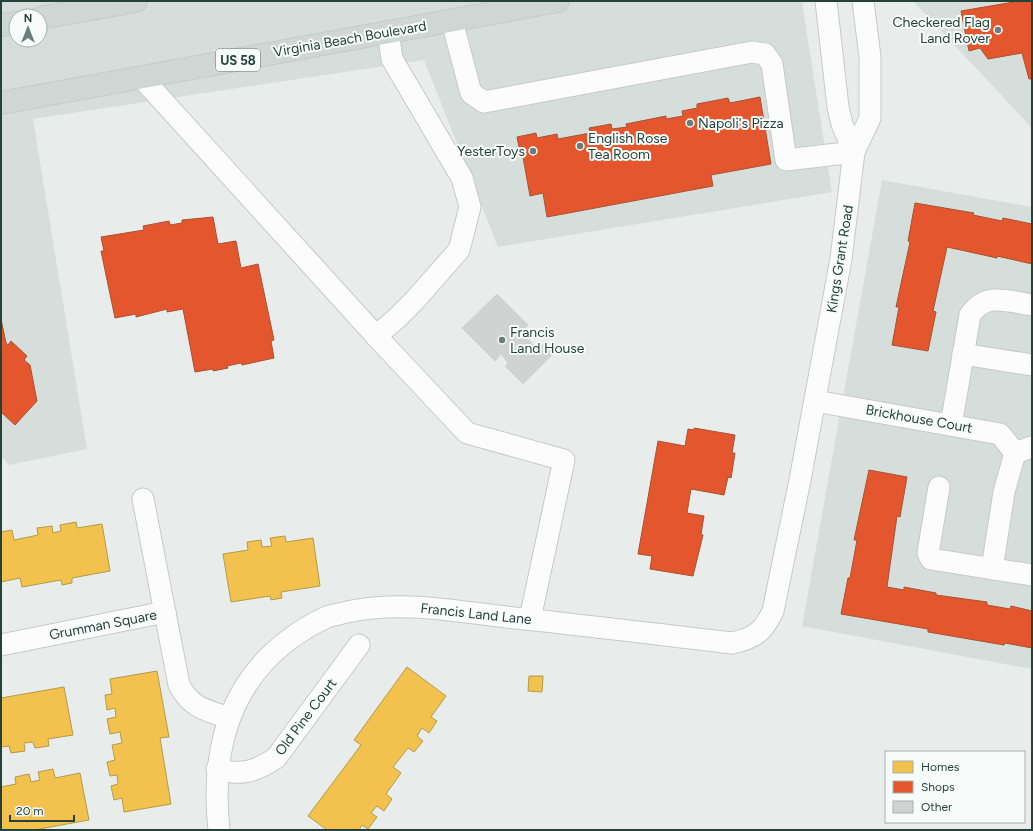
<svg xmlns="http://www.w3.org/2000/svg" width="1033" height="831" viewBox="0 0 1033 831" font-family="Figtree,sans-serif">
	<style>
		.built { fill: #d6dedb; fill-rule: evenodd }
		.homes { fill: #f2c14e; stroke: #b49b48 }
		.shops { fill: #e4572e; stroke: #aa5132 }
		.building { fill: #cfd4d2; stroke: #d1d6d4 }
		.lines { fill: none; stroke-linecap: round; stroke-linejoin: round }
		.minor-casing { stroke: #c5cac8; stroke-width: 23 }
		.major-casing { stroke: #c3ccc9; stroke-width: 24 }
		.minor { stroke: #fcfcfc; stroke-width: 21 }
		.major { stroke: #cfd7d5; stroke-width: 22 }
		.poi-dot { fill: #697e78; stroke: #f7fbf9; stroke-width: 1.5 }
		.labels { text-anchor: middle; dominant-baseline: central; stroke-width: 4; stroke-linejoin: round; paint-order: stroke }
		.shield { fill: #f7fbf9; stroke: #637a73; stroke-width: 1 }
		.shield-label { font-size: 13px; font-weight: bold; fill: #24423a }
		.poi-label { font-size: 14px; fill: #24423a; stroke: #f7fbf9; text-anchor: start }
		.street-label { font-size: 14px; fill: #24423a; stroke: #f7fbf9 }
	</style>
	<rect width="100%" height="100%" fill="#e8edeb"/>
	<g class="built">
		<path d="M 1,1 L 807,1 L 802,2 L 832,192 L 498,247 L 424,60 L 33,119 L 87,449 L 9,465 L 1,456 ZM 16,16 L 40,16 L 40,40 L 16,40 Z"/>
		<path d="M 913,1 L 1032,1 L 1032,128 Z"/>
		<path d="M 882,180 L 1032,207 L 1032,669 L 802,626 Z"/>
	</g>
	<g class="homes">
		<path d="M 76,522 L 77,528 L 102,524 L 110,571 L 72,578 L 72,583 L 62,585 L 61,580 L 22,587 L 20,578 L 1,582 L 1,532 L 12,530 L 14,540 L 38,535 L 37,528 L 52,526 L 53,533 L 61,531 L 60,525 Z"/>
		<path d="M 285,536 L 286,542 L 313,538 L 320,586 L 281,592 L 282,598 L 271,600 L 270,596 L 231,602 L 223,554 L 248,550 L 247,542 L 261,540 L 262,547 L 272,546 L 270,538 Z"/>
		<path d="M 407,667 L 446,696 L 431,717 L 437,721 L 429,733 L 422,728 L 417,736 L 423,741 L 414,752 L 408,748 L 393,767 L 401,773 L 386,794 L 392,799 L 384,811 L 377,806 L 371,813 L 377,817 L 368,829 L 362,825 L 359,830 L 327,830 L 308,816 L 361,745 L 354,740 Z"/>
		<path d="M 157,671 L 169,737 L 160,738 L 171,804 L 124,812 L 122,798 L 114,800 L 111,786 L 118,784 L 117,775 L 110,776 L 107,762 L 115,760 L 112,745 L 122,743 L 120,732 L 110,734 L 107,719 L 116,717 L 115,708 L 107,710 L 105,695 L 112,694 L 110,679 Z"/>
		<path d="M 529,676 L 543,676 L 542,692 L 528,691 Z"/>
		<path d="M 64,687 L 73,735 L 48,739 L 49,746 L 35,748 L 33,742 L 24,743 L 25,751 L 11,753 L 9,746 L 1,747 L 1,698 Z"/>
		<path d="M 53,769 L 55,778 L 80,773 L 89,820 L 34,830 L 1,830 L 1,787 L 16,784 L 15,777 L 29,774 L 31,782 L 40,780 L 38,772 Z"/>
	</g>
	<g class="shops">
		<path d="M 1020,1 L 1032,1 L 1032,79 L 1029,79 L 1022,53 L 988,59 L 980,48 L 969,51 L 961,11 Z"/>
		<path d="M 760,97 L 771,164 L 711,175 L 713,186 L 547,217 L 543,193 L 530,196 L 523,157 L 521,157 L 517,137 L 536,133 L 537,138 L 557,134 L 558,139 L 590,133 L 589,128 L 611,124 L 612,129 L 627,127 L 626,124 L 666,116 L 666,119 L 683,116 L 682,111 L 697,108 L 697,104 L 728,98 L 730,103 Z"/>
		<path d="M 915,203 L 974,213 L 973,215 L 1002,221 L 1003,218 L 1032,224 L 1032,264 L 997,256 L 997,258 L 947,247 L 933,311 L 936,312 L 928,351 L 892,345 L 899,307 L 896,307 L 910,242 L 908,241 Z"/>
		<path d="M 213,217 L 218,244 L 236,241 L 241,268 L 258,264 L 274,340 L 271,341 L 274,358 L 242,365 L 241,363 L 227,366 L 228,368 L 213,371 L 213,369 L 195,372 L 183,309 L 167,312 L 167,309 L 136,317 L 136,314 L 115,318 L 101,251 L 104,251 L 101,237 L 144,230 L 143,226 L 169,221 L 170,225 L 182,223 L 182,220 Z"/>
		<path d="M 1,319 L 6,343 L 8,345 L 11,341 L 27,356 L 24,360 L 30,365 L 37,401 L 15,425 L 1,412 Z"/>
		<path d="M 694,428 L 735,435 L 732,453 L 735,453 L 731,478 L 728,477 L 724,495 L 691,489 L 687,513 L 704,516 L 701,534 L 703,535 L 693,576 L 650,569 L 652,556 L 638,554 L 658,441 L 685,446 L 688,429 L 694,430 Z"/>
		<path d="M 869,470 L 907,477 L 900,517 L 897,516 L 887,587 L 904,590 L 904,587 L 936,593 L 936,595 L 987,602 L 987,605 L 1010,609 L 1011,606 L 1032,611 L 1032,648 L 1005,643 L 1004,645 L 928,632 L 928,629 L 841,614 L 848,578 L 850,578 L 857,540 L 854,540 Z"/>
	</g>
	<path class="building" d="M 497,294 L 528,325 L 520,334 L 524,337 L 526,336 L 537,350 L 544,343 L 554,353 L 523,384 L 505,366 L 508,363 L 501,354 L 495,361 L 462,328 Z"/>
	<g class="lines">
		<g class="minor-casing">
			<g id="minor">
				<path d="M 826,1 L 838,107 L 842,124 L 854,152"/>
				<path d="M 452,21 L 471,93 L 484,102 L 752,52 L 765,54 L 772,64 L 786,160 L 854,152"/>
				<path d="M 141,77 L 376,336 L 396,319 L 415,300 L 459,250 L 470,207 L 462,178 L 392,59 L 388,32"/>
				<path d="M 376,336 L 467,433 L 564,460 L 530,619"/>
				<path d="M 963,354 L 1032,365"/>
				<path d="M 815,401 L 1000,434 L 1015,453"/>
				<path d="M 951,425 L 970,315 C 986,292 1007,301 1032,305"/>
				<path d="M 1015,453 L 1032,447"/>
				<path d="M 939,487 L 928,553 L 931,559 L 1032,575"/>
				<path d="M 143,499 L 179,685 C 191,708 206,710 229,718"/>
				<path d="M 992,569 L 1004,492 L 1015,453"/>
				<path d="M 1,645 L 165,612"/>
				<path d="M 217,769 C 241,776 255,772 276,758 L 359,645"/>
				<path d="M 219,830 C 211,756 226,688 287,641 C 299,632 313,623 327,617 C 333,615 340,614 347,612 C 399,600 454,611 506,617 C 582,625 657,634 732,643 C 755,638 763,632 773,611 L 800,480 L 841,259 L 854,152 L 870,118 L 870,57 L 863,1"/>
			</g>
		</g>
		<g class="major-casing">
			<g id="major">
				<path d="M 40,18 L 136,1"/>
				<path d="M 1,25 L 16,23"/>
				<path d="M 1,103 L 558,1"/>
			</g>
		</g>
		<use href="#minor" class="minor"/>
		<use href="#major" class="major"/>
	</g>
	<g class="poi-dot">
		<circle cx="998" cy="30" r="4"/>
		<circle cx="690" cy="123" r="4"/>
		<circle cx="580" cy="146" r="4"/>
		<circle cx="533" cy="151" r="4"/>
		<circle cx="502" cy="340" r="4"/>
	</g>
	<g class="labels">
		<rect class="shield" x="216" y="49" width="44" height="22" rx="3"/>
		<g class="shield-label">
			<text x="238" y="60">US 58</text>
		</g>
		<g class="poi-label">
			<text x="990" y="22" text-anchor="end">Checkered Flag<tspan x="990" dy="16">Land Rover</tspan></text>
			<text x="698" y="123">Napoli's Pizza</text>
			<text x="588" y="138">English Rose<tspan x="588" dy="16">Tea Room</tspan></text>
			<text x="525" y="151" text-anchor="end">YesterToys</text>
			<text x="510" y="332">Francis<tspan x="510" dy="16">Land House</tspan></text>
		</g>
		<g class="street-label">
			<text transform="translate(350 39) rotate(-10)">Virginia Beach Boulevard</text>
			<text transform="translate(840 259) rotate(-81)">Kings Grant Road</text>
			<text transform="translate(919 419) rotate(10)">Brickhouse Court</text>
			<text transform="translate(476 614) rotate(6)">Francis Land Lane</text>
			<text transform="translate(103 625) rotate(-11)">Grumman Square</text>
			<text transform="translate(306 717) rotate(-53)">Old Pine Court</text>
		</g>
	</g>
	<rect width="1033" height="831" fill="none" stroke="#24423a" stroke-width="4"/>
	<rect x="885" y="751" width="140" height="72" fill="#f7fbf9" stroke="#a3b1ad"/>
	<rect x="893" y="761" width="20" height="12" fill="#f2c14e" stroke="#a3b1ad"/>
	<text x="921" y="771" font-size="12" fill="#24423a">Homes</text>
	<rect x="893" y="781" width="20" height="12" fill="#e4572e" stroke="#a3b1ad"/>
	<text x="921" y="791" font-size="12" fill="#24423a">Shops</text>
	<rect x="893" y="801" width="20" height="12" fill="#cfd4d2" stroke="#a3b1ad"/>
	<text x="921" y="811" font-size="12" fill="#24423a">Other</text>
	<g transform="translate(28 28)"><circle r="19" fill="#f7fbf9" stroke="#a3b1ad"/>
	<path d="M0-3L7 15L0 10L-7 15Z" fill="#697e78"/>
	<text y="-6" font-size="11" font-weight="bold" text-anchor="middle" fill="#24423a">N</text>
	</g>
	<path d="M10 815v6h64v-6" fill="none" stroke="#24423a" stroke-width="2"/>
	<text x="16" y="815" font-size="12" fill="#24423a" stroke="#f7fbf9" stroke-width="3" paint-order="stroke">20 m</text>
</svg>
